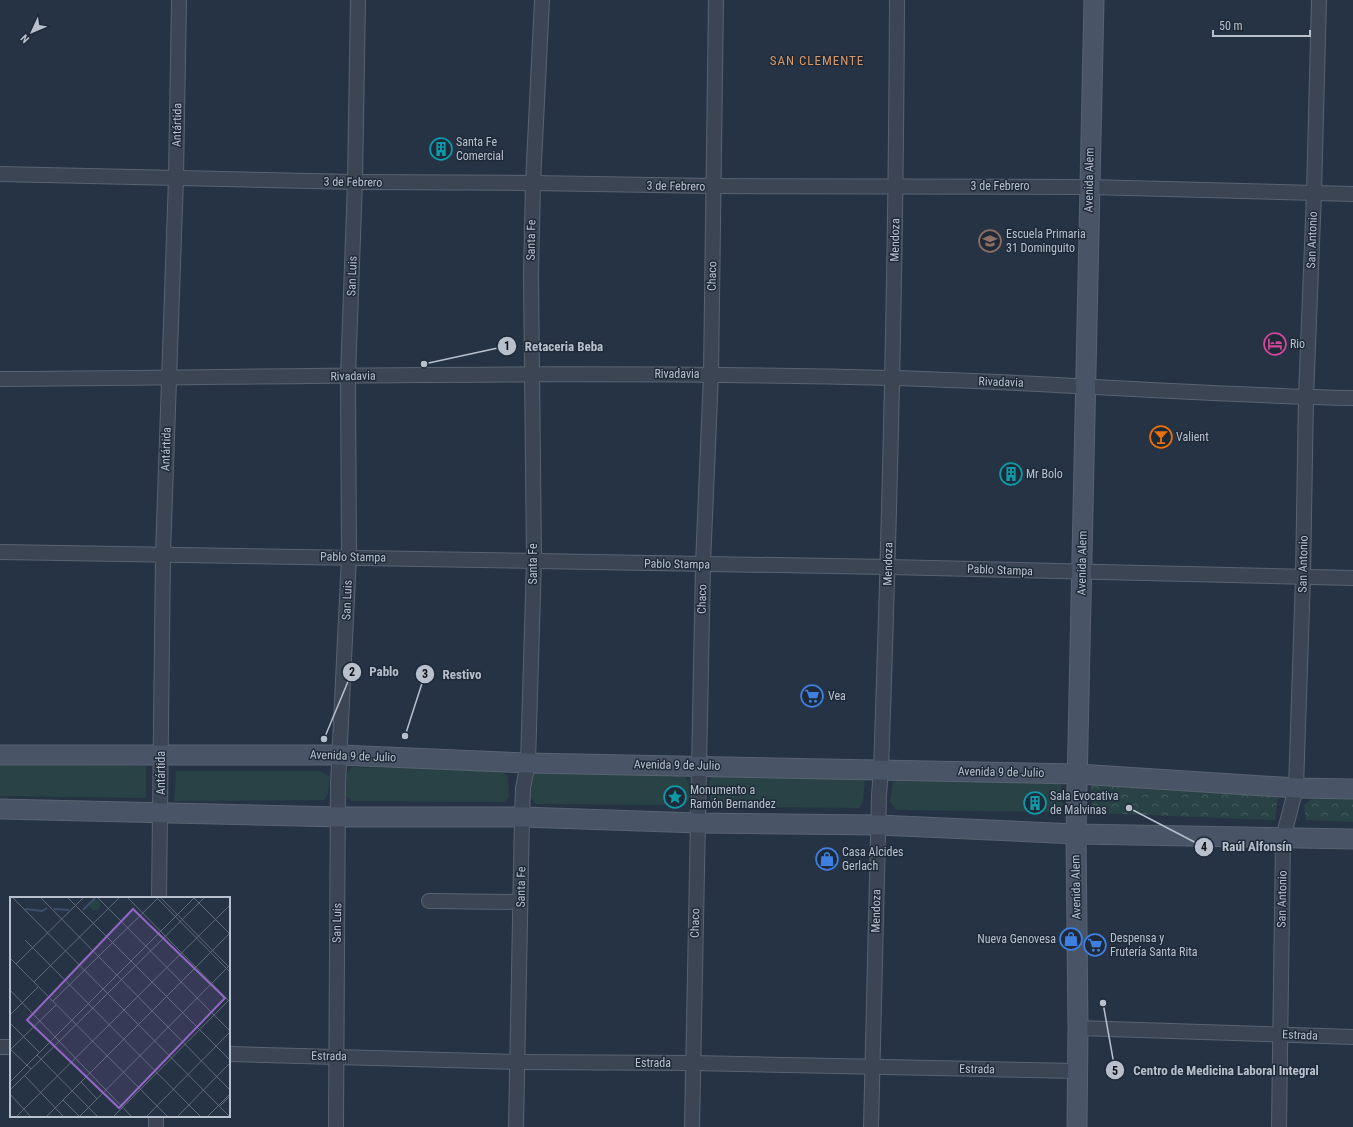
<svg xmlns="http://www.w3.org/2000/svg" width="1353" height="1127" viewBox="0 0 1353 1127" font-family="'Roboto Condensed',sans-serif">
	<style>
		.grass { fill: #284245 }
		.park { fill: url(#park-crowns) }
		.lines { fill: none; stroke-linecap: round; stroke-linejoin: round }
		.street-casing { stroke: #596371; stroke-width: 16 }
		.secondary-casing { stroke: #596371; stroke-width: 21 }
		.street { stroke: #3b4553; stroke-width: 14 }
		.secondary { stroke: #495466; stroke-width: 19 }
		.labels { text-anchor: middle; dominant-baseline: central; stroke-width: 3; stroke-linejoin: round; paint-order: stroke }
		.street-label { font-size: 12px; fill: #b8c0cd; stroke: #1f2a39 }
		.poi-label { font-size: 12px; fill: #b8c0cd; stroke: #1f2a39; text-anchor: start }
		.neighbourhood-label { font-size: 13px; letter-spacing: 1px; fill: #d99867; stroke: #1f2a39 }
		.inset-river { fill: none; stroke: #3c506d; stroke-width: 2 }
		.inset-road { fill: none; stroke: #606b7b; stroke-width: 1 }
		.view { fill: #9367c5; fill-opacity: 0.15; stroke: #9367c5; stroke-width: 2 }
		.inset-edge { fill: none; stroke: #b8c0cd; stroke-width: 2 }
		.leader { fill: none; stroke: #b8c0cd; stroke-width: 1.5 }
		.callout-dot { fill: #b8c0cd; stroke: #1f2a39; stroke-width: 1.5 }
		.mark-label { font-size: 12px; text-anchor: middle; font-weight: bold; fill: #111 }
		.callout-label { font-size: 13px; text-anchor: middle; font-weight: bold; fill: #b8c0cd; stroke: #1f2a39; stroke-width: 3; stroke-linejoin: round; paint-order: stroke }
	</style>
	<defs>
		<pattern id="park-crowns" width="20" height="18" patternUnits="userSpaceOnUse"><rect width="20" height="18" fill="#284245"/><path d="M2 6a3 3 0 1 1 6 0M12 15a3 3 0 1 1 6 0" fill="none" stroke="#455c5f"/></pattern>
	</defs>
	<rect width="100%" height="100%" fill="#263344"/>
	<g class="grass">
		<path d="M 0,764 L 146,766 L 146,798 L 0,796 Z"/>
		<path d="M 352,767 L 501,770 L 508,777 L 509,797 L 504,802 L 353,801 L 346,796 L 347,774 Z"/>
		<path d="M 537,768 L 683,774 L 690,784 L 689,800 L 685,805 L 536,804 L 528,795 L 530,782 Z"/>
		<path d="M 176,771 L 319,771 L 330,776 L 328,794 L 324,800 L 174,801 Z"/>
		<path d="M 716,771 L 858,777 L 865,779 L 863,802 L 859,808 L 717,807 L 710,799 L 709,781 Z"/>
		<path d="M 899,777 L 1061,782 L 1063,805 L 1059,812 L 896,810 L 890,802 L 893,781 Z"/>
	</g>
	<g class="park">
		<path d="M 1097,781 L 1278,796 L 1275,820 L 1098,813 L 1092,810 L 1090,786 Z"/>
		<path d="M 1316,796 L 1353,796 L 1353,822 L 1306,820 L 1304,805 Z"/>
	</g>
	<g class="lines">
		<g class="street-casing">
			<g id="street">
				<path d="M 0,174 L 355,182 L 533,183 L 713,186 L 1089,187 L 1353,194"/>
				<path d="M 0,379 C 297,377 594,370 891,378 C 1045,382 1199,395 1353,398"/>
				<path d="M 0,552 L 888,567 L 1353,578"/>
				<path d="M 159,898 L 163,554 L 176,178 L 179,0"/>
				<path d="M 429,901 L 520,902"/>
				<path d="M 1078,1028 L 1353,1037"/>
				<path d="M 0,1047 L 11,1047"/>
				<path d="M 229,1054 L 517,1062 L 692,1063 L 1077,1071"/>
				<path d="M 156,1127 L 156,1116"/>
				<path d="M 336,1127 L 338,784 L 349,557 L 348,376 L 355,182 L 358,0"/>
				<path d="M 516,1127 L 522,817 L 523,788 L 528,763 L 534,560 L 531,274 L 533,183 L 542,0"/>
				<path d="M 692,1127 L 703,564 L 711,374 L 716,0"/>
				<path d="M 871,1127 L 879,795 L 881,770 C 890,513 896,257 897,0"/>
				<path d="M 1279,1127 L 1283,838 L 1296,788 L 1303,577 L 1306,397 L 1314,193 L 1319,0"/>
			</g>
		</g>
		<g class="secondary-casing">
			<g id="secondary">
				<path d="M 0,755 L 340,755 L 528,763 L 1078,774 L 1296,788 L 1353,789"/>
				<path d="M 0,809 L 339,817 L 522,817 L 698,823 L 878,825 L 1076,834 L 1353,839"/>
				<path d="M 1077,1127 L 1078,1028 L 1076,834 L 1094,0"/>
			</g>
		</g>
		<use href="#street" class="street"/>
		<use href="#secondary" class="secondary"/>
	</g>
	<defs>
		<g id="building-ring" transform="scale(1.15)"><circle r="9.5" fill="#1f2a39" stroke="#0f9aa8" stroke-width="1.5"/><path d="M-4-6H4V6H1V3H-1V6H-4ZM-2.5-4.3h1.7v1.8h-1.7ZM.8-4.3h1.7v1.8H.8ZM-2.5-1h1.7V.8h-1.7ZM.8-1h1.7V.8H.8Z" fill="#0f9aa8"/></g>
		<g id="school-ring" transform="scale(1.15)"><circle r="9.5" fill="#1f2a39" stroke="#8d6e63" stroke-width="1.5"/><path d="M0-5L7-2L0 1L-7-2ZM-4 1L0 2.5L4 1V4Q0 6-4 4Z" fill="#8d6e63"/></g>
		<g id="hotel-ring" transform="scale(1.15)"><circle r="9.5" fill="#1f2a39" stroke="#d1479c" stroke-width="1.5"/><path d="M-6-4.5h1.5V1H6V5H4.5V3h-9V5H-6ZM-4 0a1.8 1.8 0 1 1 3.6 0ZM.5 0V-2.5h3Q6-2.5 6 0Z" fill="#d1479c"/></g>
		<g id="bar-ring" transform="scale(1.15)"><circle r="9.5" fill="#1f2a39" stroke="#e8710a" stroke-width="1.5"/><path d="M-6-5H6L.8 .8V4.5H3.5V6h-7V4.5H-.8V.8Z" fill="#e8710a"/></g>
		<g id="supermarket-ring" transform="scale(1.15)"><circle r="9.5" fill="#1f2a39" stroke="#3f7fe0" stroke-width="1.5"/><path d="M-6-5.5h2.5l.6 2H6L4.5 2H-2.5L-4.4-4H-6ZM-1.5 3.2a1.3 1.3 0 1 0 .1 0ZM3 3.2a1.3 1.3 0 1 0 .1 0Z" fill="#3f7fe0"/></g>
		<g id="sight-ring" transform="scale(1.15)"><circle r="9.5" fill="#1f2a39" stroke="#0f9aa8" stroke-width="1.5"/><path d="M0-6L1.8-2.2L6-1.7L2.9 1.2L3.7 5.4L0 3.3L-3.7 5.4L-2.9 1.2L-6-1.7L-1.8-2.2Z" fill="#0f9aa8"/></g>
		<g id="shop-ring" transform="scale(1.15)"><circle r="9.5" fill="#1f2a39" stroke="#3f7fe0" stroke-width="1.5"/><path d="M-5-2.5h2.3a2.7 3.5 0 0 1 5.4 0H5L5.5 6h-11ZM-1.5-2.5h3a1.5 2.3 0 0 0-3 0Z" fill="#3f7fe0"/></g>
	</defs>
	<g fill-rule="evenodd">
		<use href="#building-ring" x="441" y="149"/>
		<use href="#school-ring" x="990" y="241"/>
		<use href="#hotel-ring" x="1275" y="344"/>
		<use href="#bar-ring" x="1161" y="437"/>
		<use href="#building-ring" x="1011" y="474"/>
		<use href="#supermarket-ring" x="812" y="696"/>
		<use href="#sight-ring" x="675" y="797"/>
		<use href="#building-ring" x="1035" y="803"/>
		<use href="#shop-ring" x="827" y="859"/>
		<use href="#shop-ring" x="1071" y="939"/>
		<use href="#supermarket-ring" x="1095" y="945"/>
	</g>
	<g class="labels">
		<g class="street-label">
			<text transform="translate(177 125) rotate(-89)">Antártida</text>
			<text transform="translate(1089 180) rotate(-89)">Avenida Alem</text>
			<text transform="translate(353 182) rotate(1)">3 de Febrero</text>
			<text transform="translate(676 186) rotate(1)">3 de Febrero</text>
			<text x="1000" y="186">3 de Febrero</text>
			<text transform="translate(531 240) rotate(-89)">Santa Fe</text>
			<text transform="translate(895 240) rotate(-89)">Mendoza</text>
			<text transform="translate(1312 240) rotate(-88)">San Antonio</text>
			<text transform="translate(352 276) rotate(-88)">San Luis</text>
			<text transform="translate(712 276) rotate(-89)">Chaco</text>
			<text x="677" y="374">Rivadavia</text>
			<text transform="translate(353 376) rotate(-1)">Rivadavia</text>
			<text transform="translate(1001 382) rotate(2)">Rivadavia</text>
			<text transform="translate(166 449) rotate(-88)">Antártida</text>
			<text transform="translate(353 557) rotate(1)">Pablo Stampa</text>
			<text transform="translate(1082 563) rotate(-89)">Avenida Alem</text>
			<text transform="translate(533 564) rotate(-90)">Santa Fe</text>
			<text transform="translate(677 564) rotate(1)">Pablo Stampa</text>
			<text transform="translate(888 564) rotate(-89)">Mendoza</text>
			<text transform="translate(1303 564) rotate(-89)">San Antonio</text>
			<text transform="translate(1000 570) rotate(2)">Pablo Stampa</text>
			<text transform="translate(702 599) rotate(-89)">Chaco</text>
			<text transform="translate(347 600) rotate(-88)">San Luis</text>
			<text transform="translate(353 756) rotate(2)">Avenida 9 de Julio</text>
			<text transform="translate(677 765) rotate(1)">Avenida 9 de Julio</text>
			<text transform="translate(1001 772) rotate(1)">Avenida 9 de Julio</text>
			<text transform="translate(161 773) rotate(-90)">Antártida</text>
			<text transform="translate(521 887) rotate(-89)">Santa Fe</text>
			<text transform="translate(1076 887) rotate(-91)">Avenida Alem</text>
			<text transform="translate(1282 899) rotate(-89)">San Antonio</text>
			<text transform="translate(876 911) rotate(-89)">Mendoza</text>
			<text transform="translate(337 923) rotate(-89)">San Luis</text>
			<text transform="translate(695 923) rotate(-89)">Chaco</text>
			<text transform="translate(1300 1035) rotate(2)">Estrada</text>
			<text transform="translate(329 1056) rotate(1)">Estrada</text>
			<text x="653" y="1063">Estrada</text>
			<text transform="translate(977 1069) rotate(1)">Estrada</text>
		</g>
		<g class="poi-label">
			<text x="456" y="142">Santa Fe<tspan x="456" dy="14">Comercial</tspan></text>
			<text x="1006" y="234">Escuela Primaria<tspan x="1006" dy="14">31 Dominguito</tspan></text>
			<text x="1290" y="344">Rio</text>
			<text x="1176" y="437">Valient</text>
			<text x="1026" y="474">Mr Bolo</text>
			<text x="828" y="696">Vea</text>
			<text x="690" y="790">Monumento a<tspan x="690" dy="14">Ramón Bernandez</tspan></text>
			<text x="1050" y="796">Sala Evocativa<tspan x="1050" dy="14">de Malvinas</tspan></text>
			<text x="842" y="852">Casa Alcides<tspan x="842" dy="14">Gerlach</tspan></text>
			<text x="1110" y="938">Despensa y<tspan x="1110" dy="14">Frutería Santa Rita</tspan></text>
			<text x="1056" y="939" text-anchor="end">Nueva Genovesa</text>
		</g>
		<g class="neighbourhood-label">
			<text x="817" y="60">SAN CLEMENTE</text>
		</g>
	</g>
	<g transform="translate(10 897)">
		<rect width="220" height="220" fill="#263344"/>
		<path d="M79.5 8a5.5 5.5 0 1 1 11 0a5.5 5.5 0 1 1-11 0Z" fill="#284245"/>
		<path class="inset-river" d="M 15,12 L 32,14 L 37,11M 44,12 L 59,13M 73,13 L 85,1"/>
		<path class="inset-road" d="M 2,0 L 220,220M 30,0 L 220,193M 57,0 L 220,163M 87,0 L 220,134M 117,0 L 220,105M 146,0 L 220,75M 150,0 L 220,71M 184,1 L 220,37M 15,43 L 191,220M 0,61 L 158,220M 6,67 L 74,0M 24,85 L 110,0M 0,93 L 122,220M 43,104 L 148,1M 0,118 L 28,90M 0,126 L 29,155M 0,152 L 21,172M 0,153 L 46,108M 27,158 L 88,220M 15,179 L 54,220M 0,185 L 185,0M 71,185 L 87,202M 0,193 L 195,0M 0,197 L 21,220M 53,203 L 69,219M 210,209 L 220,199M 6,220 L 220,8M 36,220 L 220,36M 69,220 L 220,68M 103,220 L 220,102M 136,220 L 220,135M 167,220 L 220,166M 197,220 L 220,197"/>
		<path class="view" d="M 123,12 L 215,101 L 109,211 L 17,123 Z"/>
		<rect width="220" height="220" class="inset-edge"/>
	</g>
	<path class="leader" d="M424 364L507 346M324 739L352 672M405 736L425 674M1129 808L1204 847M1103 1003L1115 1070"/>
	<g class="callout-dot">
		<circle cx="424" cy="364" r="4"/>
		<circle cx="324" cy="739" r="4"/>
		<circle cx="405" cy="736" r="4"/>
		<circle cx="1129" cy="808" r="4"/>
		<circle cx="1103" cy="1003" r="4"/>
		<circle cx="507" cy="346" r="10"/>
		<circle cx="352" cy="672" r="10"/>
		<circle cx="425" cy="674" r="10"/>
		<circle cx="1204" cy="847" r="10"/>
		<circle cx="1115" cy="1070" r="10"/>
	</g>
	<g class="mark-label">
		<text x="507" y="350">1</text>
		<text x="352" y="676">2</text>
		<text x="425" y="678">3</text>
		<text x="1204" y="851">4</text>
		<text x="1115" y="1075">5</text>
	</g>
	<g class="callout-label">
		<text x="564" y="351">Retaceria Beba</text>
		<text x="384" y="676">Pablo</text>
		<text x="462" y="679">Restivo</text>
		<text x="1257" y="851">Raúl Alfonsín</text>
		<text x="1226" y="1075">Centro de Medicina Laboral Integral</text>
	</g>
	<g transform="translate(32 32) rotate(226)" stroke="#1f2a39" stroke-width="3" paint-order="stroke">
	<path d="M0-3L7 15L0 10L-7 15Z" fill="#b8c0cd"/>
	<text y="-6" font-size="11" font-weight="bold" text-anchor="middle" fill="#b8c0cd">N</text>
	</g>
	<path d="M1213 30v6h97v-6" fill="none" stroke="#b8c0cd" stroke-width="2"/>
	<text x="1219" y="30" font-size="12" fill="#b8c0cd" stroke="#1f2a39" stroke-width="3" paint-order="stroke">50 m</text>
</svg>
